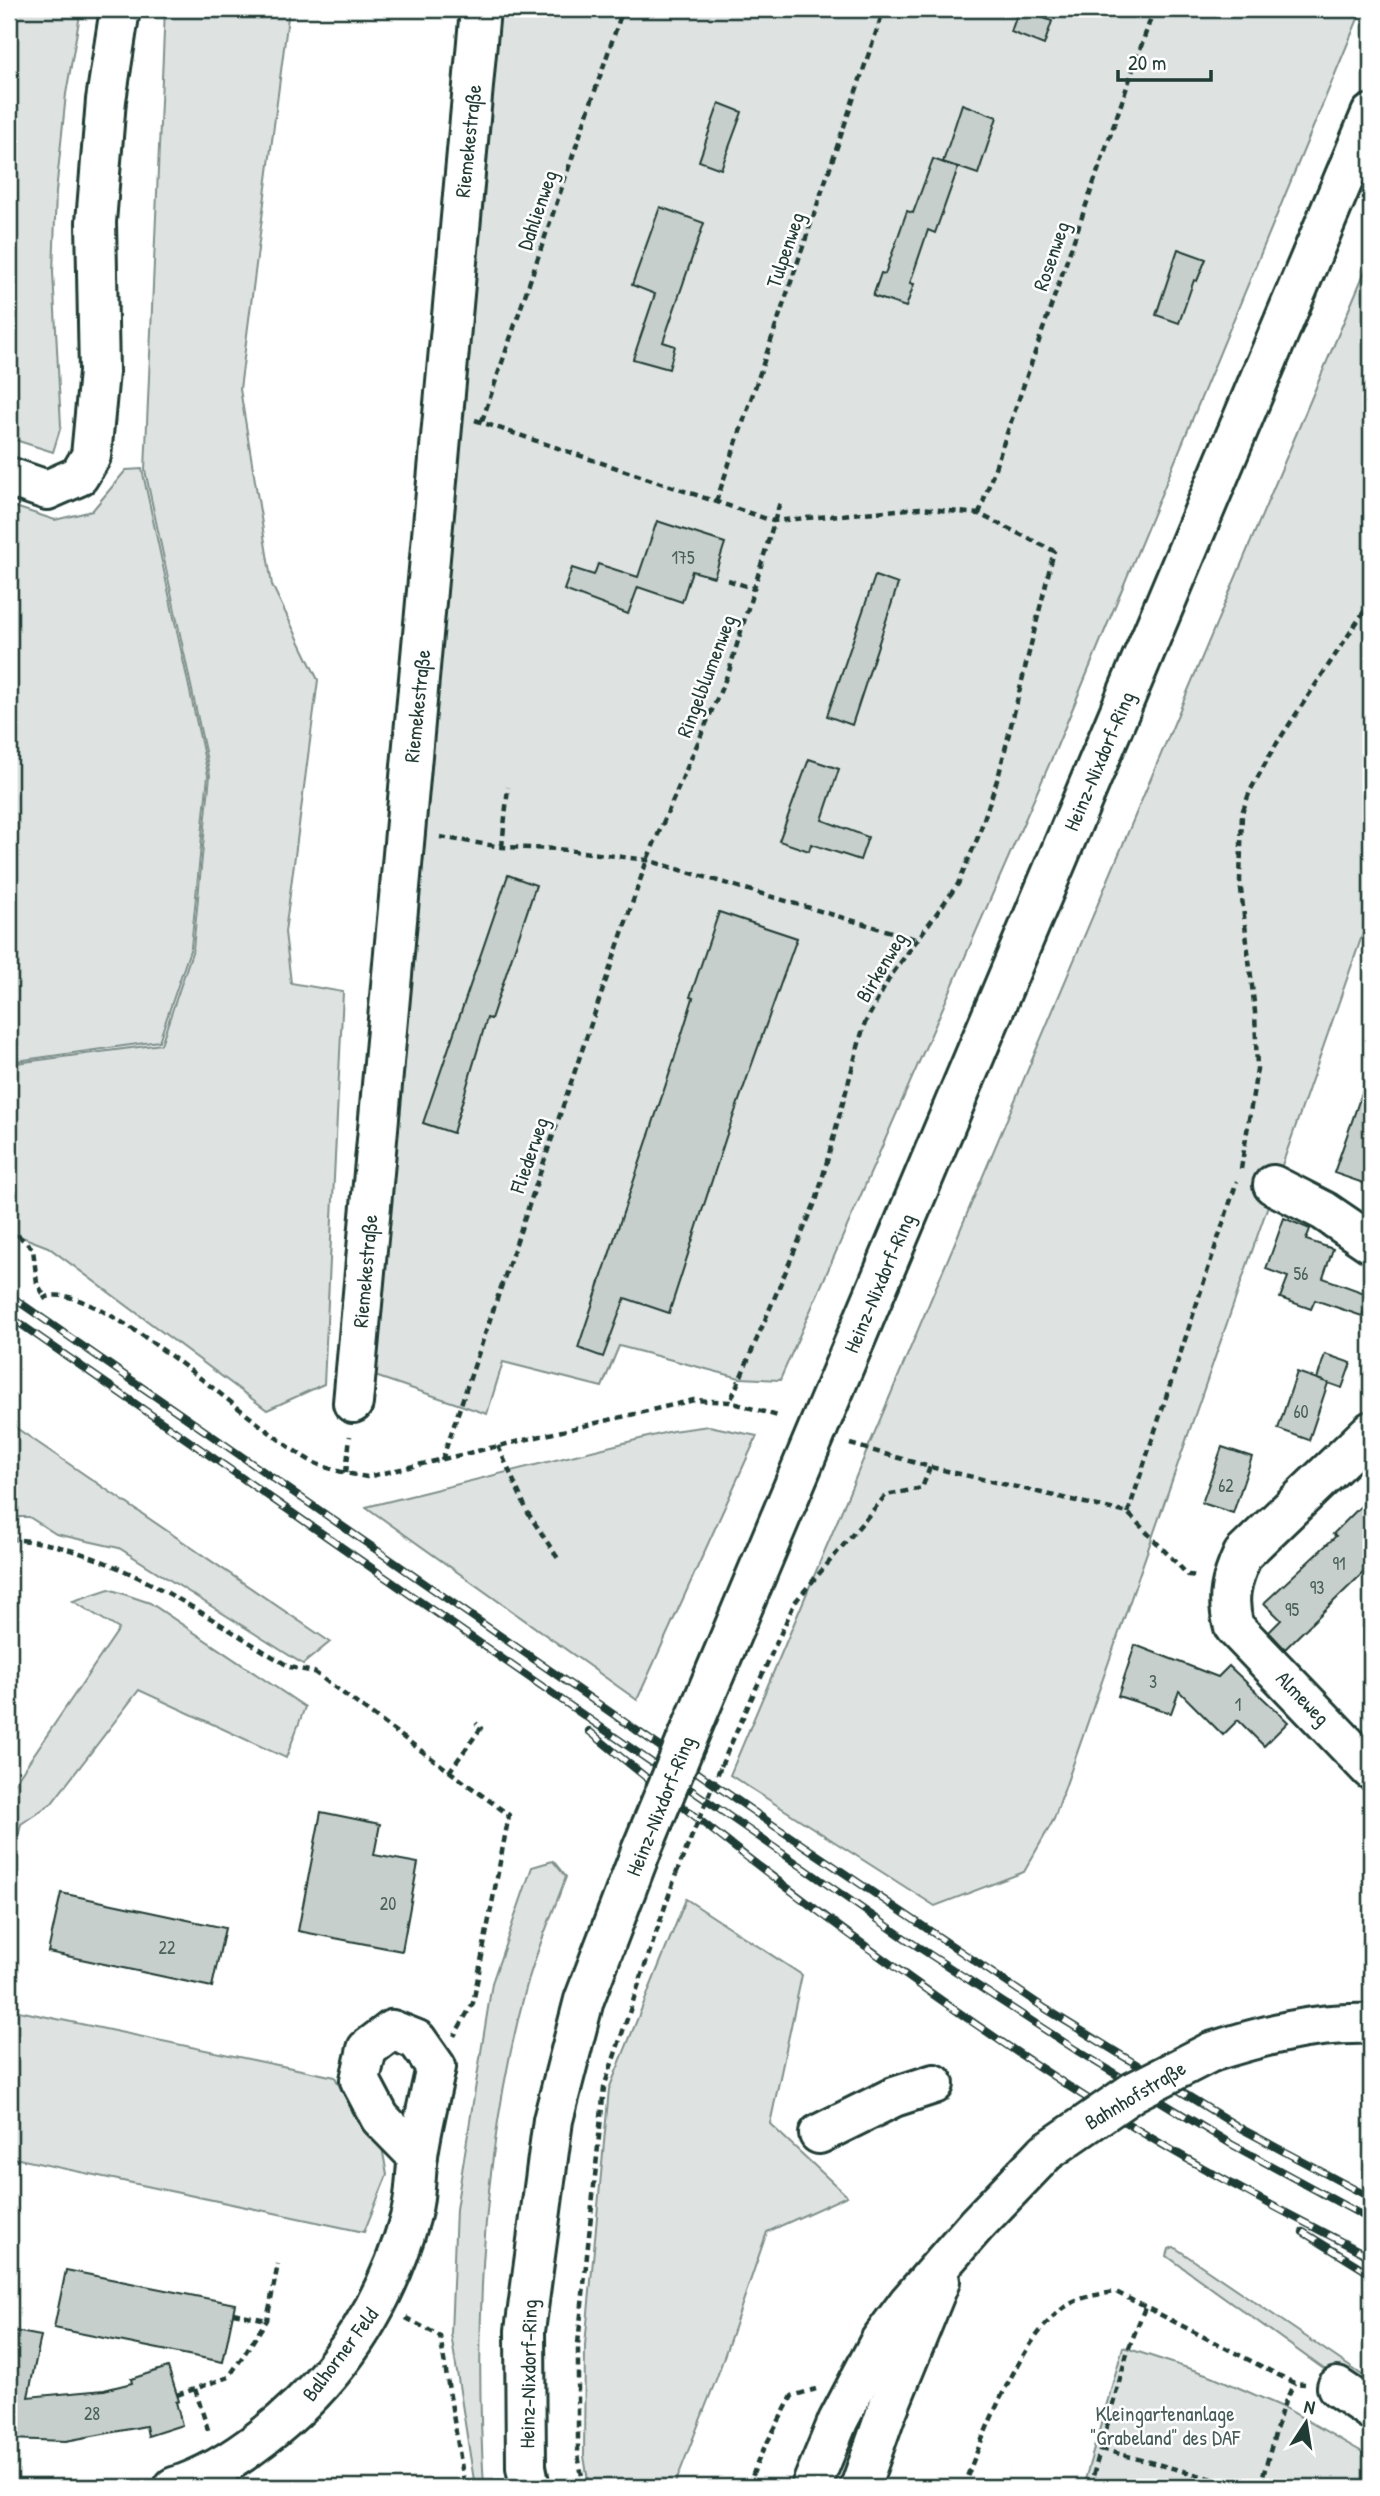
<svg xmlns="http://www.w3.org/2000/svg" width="1380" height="2496" viewBox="0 0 1380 2496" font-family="'Patrick Hand',sans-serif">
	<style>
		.green { fill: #dee3e2; stroke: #7e908b; stroke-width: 2 }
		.building { fill: #c7cfcc; stroke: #1f3d34; stroke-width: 2 }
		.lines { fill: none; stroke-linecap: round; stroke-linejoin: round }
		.minor-casing { stroke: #1f3d34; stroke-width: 44 }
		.major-casing { stroke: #1f3d34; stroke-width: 44 }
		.path { stroke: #1f3d34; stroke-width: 4.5; stroke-dasharray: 7 5; stroke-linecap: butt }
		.minor { stroke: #fff; stroke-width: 38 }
		.major { stroke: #fff; stroke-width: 38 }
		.rail-casing { stroke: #1f3d34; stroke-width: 8 }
		.rail { stroke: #fff; stroke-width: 5; stroke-dasharray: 16; stroke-linecap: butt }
		.major-bridge-casing { stroke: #1f3d34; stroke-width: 44; stroke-linecap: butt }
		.path-bridge { stroke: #1f3d34; stroke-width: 4.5; stroke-dasharray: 7 5; stroke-linecap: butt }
		.major-bridge { stroke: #fff; stroke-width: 38 }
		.labels { text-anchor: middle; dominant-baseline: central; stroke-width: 5; stroke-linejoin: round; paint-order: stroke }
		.number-label { font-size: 18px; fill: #49625a }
		.street-label { font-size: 21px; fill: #1f3d34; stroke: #fff }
		.park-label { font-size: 21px; fill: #455e57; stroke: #fff }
	</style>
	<rect width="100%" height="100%" fill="#fff"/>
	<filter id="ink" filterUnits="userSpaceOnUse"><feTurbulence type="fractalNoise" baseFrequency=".0143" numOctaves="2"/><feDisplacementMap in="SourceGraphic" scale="14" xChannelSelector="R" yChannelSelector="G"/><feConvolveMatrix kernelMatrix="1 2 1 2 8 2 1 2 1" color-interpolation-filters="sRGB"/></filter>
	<g filter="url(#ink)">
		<g class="green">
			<path d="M 9,9 L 81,9 L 66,94 L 56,192 L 53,272 L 61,426 L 53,452 L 9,438 Z"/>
			<path d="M 165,9 L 289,9 L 240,389 L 272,585 L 318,680 L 285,932 L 291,983 L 343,992 L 324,1384 L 267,1410 L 48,1247 L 9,1232 L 9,1064 L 161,1044 L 193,949 L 210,775 L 145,470 Z"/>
			<path d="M 497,9 L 1362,9 L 1055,751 L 780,1380 L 740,1378 L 619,1346 L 602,1387 L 503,1362 L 487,1414 L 372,1375 L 422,757 L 463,417 Z"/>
			<path d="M 1371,257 L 1371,910 L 1054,1819 L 1024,1872 L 935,1906 L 730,1775 Z"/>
			<path d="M 142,469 L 208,775 L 191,947 L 159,1041 L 9,1062 L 9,505 L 55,520 L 92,511 L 126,470 Z"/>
			<path d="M 9,1423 L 330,1642 L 303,1664 L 119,1548 L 56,1534 L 29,1517 L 9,1517 Z"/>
			<path d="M 709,1426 L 757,1436 L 637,1700 L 366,1507 L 672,1431 Z"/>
			<path d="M 109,1589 L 150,1603 L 305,1707 L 286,1758 L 139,1690 L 52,1803 L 21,1824 L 9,1878 L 9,1791 L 119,1629 L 73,1601 Z"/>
			<path d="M 553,1861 L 566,1877 C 552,1915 535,1953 525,1992 C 482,2153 474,2322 484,2487 L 475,2487 L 451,2334 L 456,2209 L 492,1983 L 532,1867 Z"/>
			<path d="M 686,1899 L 802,1975 L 770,2124 L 847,2196 L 767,2232 L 717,2377 L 674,2487 L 589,2487 L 584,2456 L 585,2345 L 609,2089 Z"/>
			<path d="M 9,2009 L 335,2077 L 355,2117 L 382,2147 L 387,2175 L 364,2232 L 9,2157 Z"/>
			<path d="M 1174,2247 L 1371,2381 L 1371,2403 L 1167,2256 L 1169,2249 Z"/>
			<path d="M 1123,2347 L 1212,2376 L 1285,2408 L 1371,2457 L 1371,2487 L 1083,2487 Z"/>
		</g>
		<g class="building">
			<path d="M 1019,9 L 1052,21 L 1044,45 L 1011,32 Z"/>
			<path d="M 719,103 L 742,112 L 721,169 L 699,161 Z"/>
			<path d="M 962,104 L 997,117 L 978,174 L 943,162 Z"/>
			<path d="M 933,159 L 958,168 L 935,233 L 928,230 L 910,283 L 914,284 L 906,307 L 873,296 L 881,273 L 885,274 L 907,211 L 913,213 Z"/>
			<path d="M 660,207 L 704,223 L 663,342 L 675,346 L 669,369 L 633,359 L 655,294 L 632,285 Z"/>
			<path d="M 1178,249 L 1206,259 L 1197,281 L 1194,280 L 1179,323 L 1156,315 Z"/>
			<path d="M 657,521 L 725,543 L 714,577 L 692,571 L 682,602 L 638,587 L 628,614 L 564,590 L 572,568 L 594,575 L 598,564 L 638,577 Z"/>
			<path d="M 875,576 L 898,584 L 852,725 L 827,716 Z"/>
			<path d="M 809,759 L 839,769 L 822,820 L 868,837 L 860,860 L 811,844 L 809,851 L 779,841 Z"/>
			<path d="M 508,875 L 536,885 L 491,1019 L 487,1018 L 453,1133 L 423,1123 Z"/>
			<path d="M 719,912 L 797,938 L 726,1137 L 669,1313 L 625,1298 L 603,1357 L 578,1348 L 673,1063 L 693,998 L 690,997 Z"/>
			<path d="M 1367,1078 L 1371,1079 L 1371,1169 L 1366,1184 L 1334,1173 Z"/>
			<path d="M 1284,1218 L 1310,1229 L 1306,1240 L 1333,1249 L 1323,1278 L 1370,1295 L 1362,1316 L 1315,1300 L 1311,1309 L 1280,1298 L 1288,1277 L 1266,1269 Z"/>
			<path d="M 1325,1354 L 1351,1363 L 1342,1388 L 1328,1383 L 1309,1440 L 1278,1429 L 1297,1372 L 1326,1382 L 1317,1379 Z"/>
			<path d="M 1222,1447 L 1252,1457 L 1233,1513 L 1202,1503 Z"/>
			<path d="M 1371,1496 L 1371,1565 L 1285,1649 L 1269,1632 L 1281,1620 L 1264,1603 L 1336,1536 L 1333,1534 Z"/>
			<path d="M 1135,1645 L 1218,1677 L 1229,1666 L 1288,1722 L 1264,1746 L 1238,1720 L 1223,1735 L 1179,1691 L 1171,1713 L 1118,1696 Z"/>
			<path d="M 321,1812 L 380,1824 L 374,1855 L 418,1863 L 402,1951 L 298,1931 Z"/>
			<path d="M 61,1893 L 225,1928 L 212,1987 L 48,1952 Z"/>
			<path d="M 66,2270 L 235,2304 L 223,2362 L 54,2328 Z"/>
			<path d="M 9,2330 L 41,2336 L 28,2397 L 104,2390 L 132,2383 L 131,2379 L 168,2367 L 179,2401 L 176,2402 L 182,2425 L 148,2436 L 146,2426 L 66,2441 L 9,2439 Z"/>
		</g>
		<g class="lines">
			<g class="minor-casing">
				<g id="minor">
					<path d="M 9,477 L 47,490 L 79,476 L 91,456 L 99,372 L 96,222 L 106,100 L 120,9"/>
					<path d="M 1273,1185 L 1324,1211 L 1371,1243"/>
					<path d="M 353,1403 L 480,9"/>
					<path d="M 1371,1431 L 1243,1554 C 1231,1580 1226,1599 1234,1627 L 1371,1770"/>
					<path d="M 819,2134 L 894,2097 L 934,2084"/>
					<path d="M 1337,2387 L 1371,2410"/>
					<path d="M 174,2487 C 207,2477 235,2459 262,2438 C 335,2382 385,2308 410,2218 C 416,2198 415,2177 418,2155 C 422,2126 430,2096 436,2067 L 417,2040 L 392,2030 L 367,2049 L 360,2080 L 380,2118 L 418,2157"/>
				</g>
			</g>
			<g class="major-casing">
				<g id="major">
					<path d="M 686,1742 L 1371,114"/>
					<path d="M 1211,2052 C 1264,2035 1315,2022 1371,2024"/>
					<path d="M 530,2487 L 526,2467 L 525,2331 L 553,2120 L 584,2000 L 641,1851"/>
					<path d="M 811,2487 L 838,2421 L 880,2341 L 908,2303 L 976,2225 L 1046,2152"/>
					<path d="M 860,2487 L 885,2416 L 940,2281"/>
				</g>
			</g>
			<g class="path">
				<path d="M 475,420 L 773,521 L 920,508 L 979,514 L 1054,551 L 999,774 L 978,837 L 958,884 L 890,977 L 864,1025 L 817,1198 L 730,1402"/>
				<path d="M 482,421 L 623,9"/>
				<path d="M 716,502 L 884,9"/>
				<path d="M 979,514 L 1154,9"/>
				<path d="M 728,580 L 754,589"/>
				<path d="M 440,837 L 502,847 L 558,849 L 647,860 L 915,939"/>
				<path d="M 502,847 L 508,787"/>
				<path d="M 1241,1169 L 1257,1069 L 1255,1012 L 1240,881 L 1242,813 L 1250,791 L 1275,746 L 1371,601"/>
				<path d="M 9,1227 L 33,1249 L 37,1283 L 45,1297"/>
				<path d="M 43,1299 C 90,1269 265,1440 315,1463 C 331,1470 350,1474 367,1477 L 694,1400 L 730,1402 L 778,1416"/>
				<path d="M 9,1342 L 12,1337"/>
				<path d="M 850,1444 L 930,1467 L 1128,1513 L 1188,1575 L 1199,1576"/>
				<path d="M 498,1446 L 528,1513 L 559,1560"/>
				<path d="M 442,1460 L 647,860 L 729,671 L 781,499"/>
				<path d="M 346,1473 L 350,1436"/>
				<path d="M 1128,1513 L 1237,1181"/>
				<path d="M 9,1539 C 109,1544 205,1617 290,1667 L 314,1672 L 509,1815 L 473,2003 L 454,2036"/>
				<path d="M 721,1766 L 795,1602 L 886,1495 L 922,1488 L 930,1467"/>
				<path d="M 449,1772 L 481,1728 L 476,1723"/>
				<path d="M 233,2313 L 267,2320"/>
				<path d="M 406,2318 L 440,2336 L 465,2487"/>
				<path d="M 195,2389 L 209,2433"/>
				<path d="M 177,2395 L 229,2377 L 267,2320 L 278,2264"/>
				<path d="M 1101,2449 L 1243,2487"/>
				<path d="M 584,2487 L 578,2455 L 578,2344 L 604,2087 L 676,1874"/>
				<path d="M 748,2487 L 760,2456 L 792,2396 L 816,2389"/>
				<path d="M 963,2487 C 982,2439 1023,2329 1070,2304 C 1084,2296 1100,2294 1116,2292 L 1294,2383 L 1305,2384"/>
				<path d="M 1000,2487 L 1001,2484"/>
				<path d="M 1090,2487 L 1128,2350 L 1146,2305"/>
				<path d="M 1260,2487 L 1282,2409 L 1294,2383"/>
			</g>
			<use href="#minor" class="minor"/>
			<use href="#major" class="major"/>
			<g class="rail-casing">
				<g id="rail">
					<path d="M 9,1295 L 773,1825 L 1046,2009 L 1242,2129 L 1371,2198"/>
					<path d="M 9,1316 L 903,1937 L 1076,2050 L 1231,2144 L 1371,2220"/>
					<path d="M 589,1731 C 758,1870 932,2001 1117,2117 C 1198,2168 1286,2213 1371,2257"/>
					<path d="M 1303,2232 L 1371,2274"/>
				</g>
			</g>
			<use href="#rail" class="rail"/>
			<g class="major-bridge-casing">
				<g id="major-bridge">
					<path d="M 641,1851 L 686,1742"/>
					<path d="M 1046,2152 L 1133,2092 L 1211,2052"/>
				</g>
			</g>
			<path class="path-bridge" d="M 676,1874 L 721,1766"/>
			<use href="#major-bridge" class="major-bridge"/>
		</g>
	</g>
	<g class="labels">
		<g class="number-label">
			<text x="683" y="557">175</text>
			<text x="1301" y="1273">56</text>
			<text x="1301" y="1411">60</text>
			<text x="1226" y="1485">62</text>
			<text x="1339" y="1563">91</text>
			<text x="1317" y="1587">93</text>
			<text x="1292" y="1609">95</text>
			<text x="1153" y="1681">3</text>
			<text x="1238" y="1704">1</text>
			<text x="388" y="1903">20</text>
			<text x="167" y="1947">22</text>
			<text x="92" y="2413">28</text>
		</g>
		<g class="street-label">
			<text transform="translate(468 141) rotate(-84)">Riemekestraße</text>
			<text transform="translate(537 210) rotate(-71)">Dahlienweg</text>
			<text transform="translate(785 250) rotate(-71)">Tulpenweg</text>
			<text transform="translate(1051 256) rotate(-71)">Rosenweg</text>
			<text transform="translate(706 676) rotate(-69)">Ringelblumenweg</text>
			<text transform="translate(417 706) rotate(-84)">Riemekestraße</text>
			<text transform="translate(1099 761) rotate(-67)">Heinz-Nixdorf-Ring</text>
			<text transform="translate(881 967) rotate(-59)">Birkenweg</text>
			<text transform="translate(529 1155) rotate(-71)">Fliederweg</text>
			<text transform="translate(365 1271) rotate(-85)">Riemekestraße</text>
			<text transform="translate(879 1283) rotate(-67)">Heinz-Nixdorf-Ring</text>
			<text transform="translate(1303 1698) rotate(46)">Almeweg</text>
			<text transform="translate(660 1806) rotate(-68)">Heinz-Nixdorf-Ring</text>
			<text transform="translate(1135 2095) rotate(-31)">Bahnhofstraße</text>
			<text transform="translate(340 2354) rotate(-53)">Balhorner Feld</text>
			<text transform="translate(528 2374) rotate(-89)">Heinz-Nixdorf-Ring</text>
		</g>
		<g class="park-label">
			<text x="1165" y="2413">Kleingartenanlage<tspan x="1165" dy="24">"Grabeland" des DAF</tspan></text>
		</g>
	</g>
	<rect width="1380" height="2496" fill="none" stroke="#fff" stroke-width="35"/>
	<rect x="18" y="18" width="1345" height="2461" fill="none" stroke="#1f3d34" stroke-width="2.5" filter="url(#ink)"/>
	<g transform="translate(1306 2423) rotate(12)" stroke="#ffffff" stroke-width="5" paint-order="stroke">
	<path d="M0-5L12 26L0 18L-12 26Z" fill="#1f3d34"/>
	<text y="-10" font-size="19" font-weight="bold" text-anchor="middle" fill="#1f3d34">N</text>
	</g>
	<path d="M1118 70v10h93v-10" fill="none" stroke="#1f3d34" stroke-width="3.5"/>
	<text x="1128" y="70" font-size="21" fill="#1f3d34" stroke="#ffffff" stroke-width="5" paint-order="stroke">20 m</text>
</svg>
